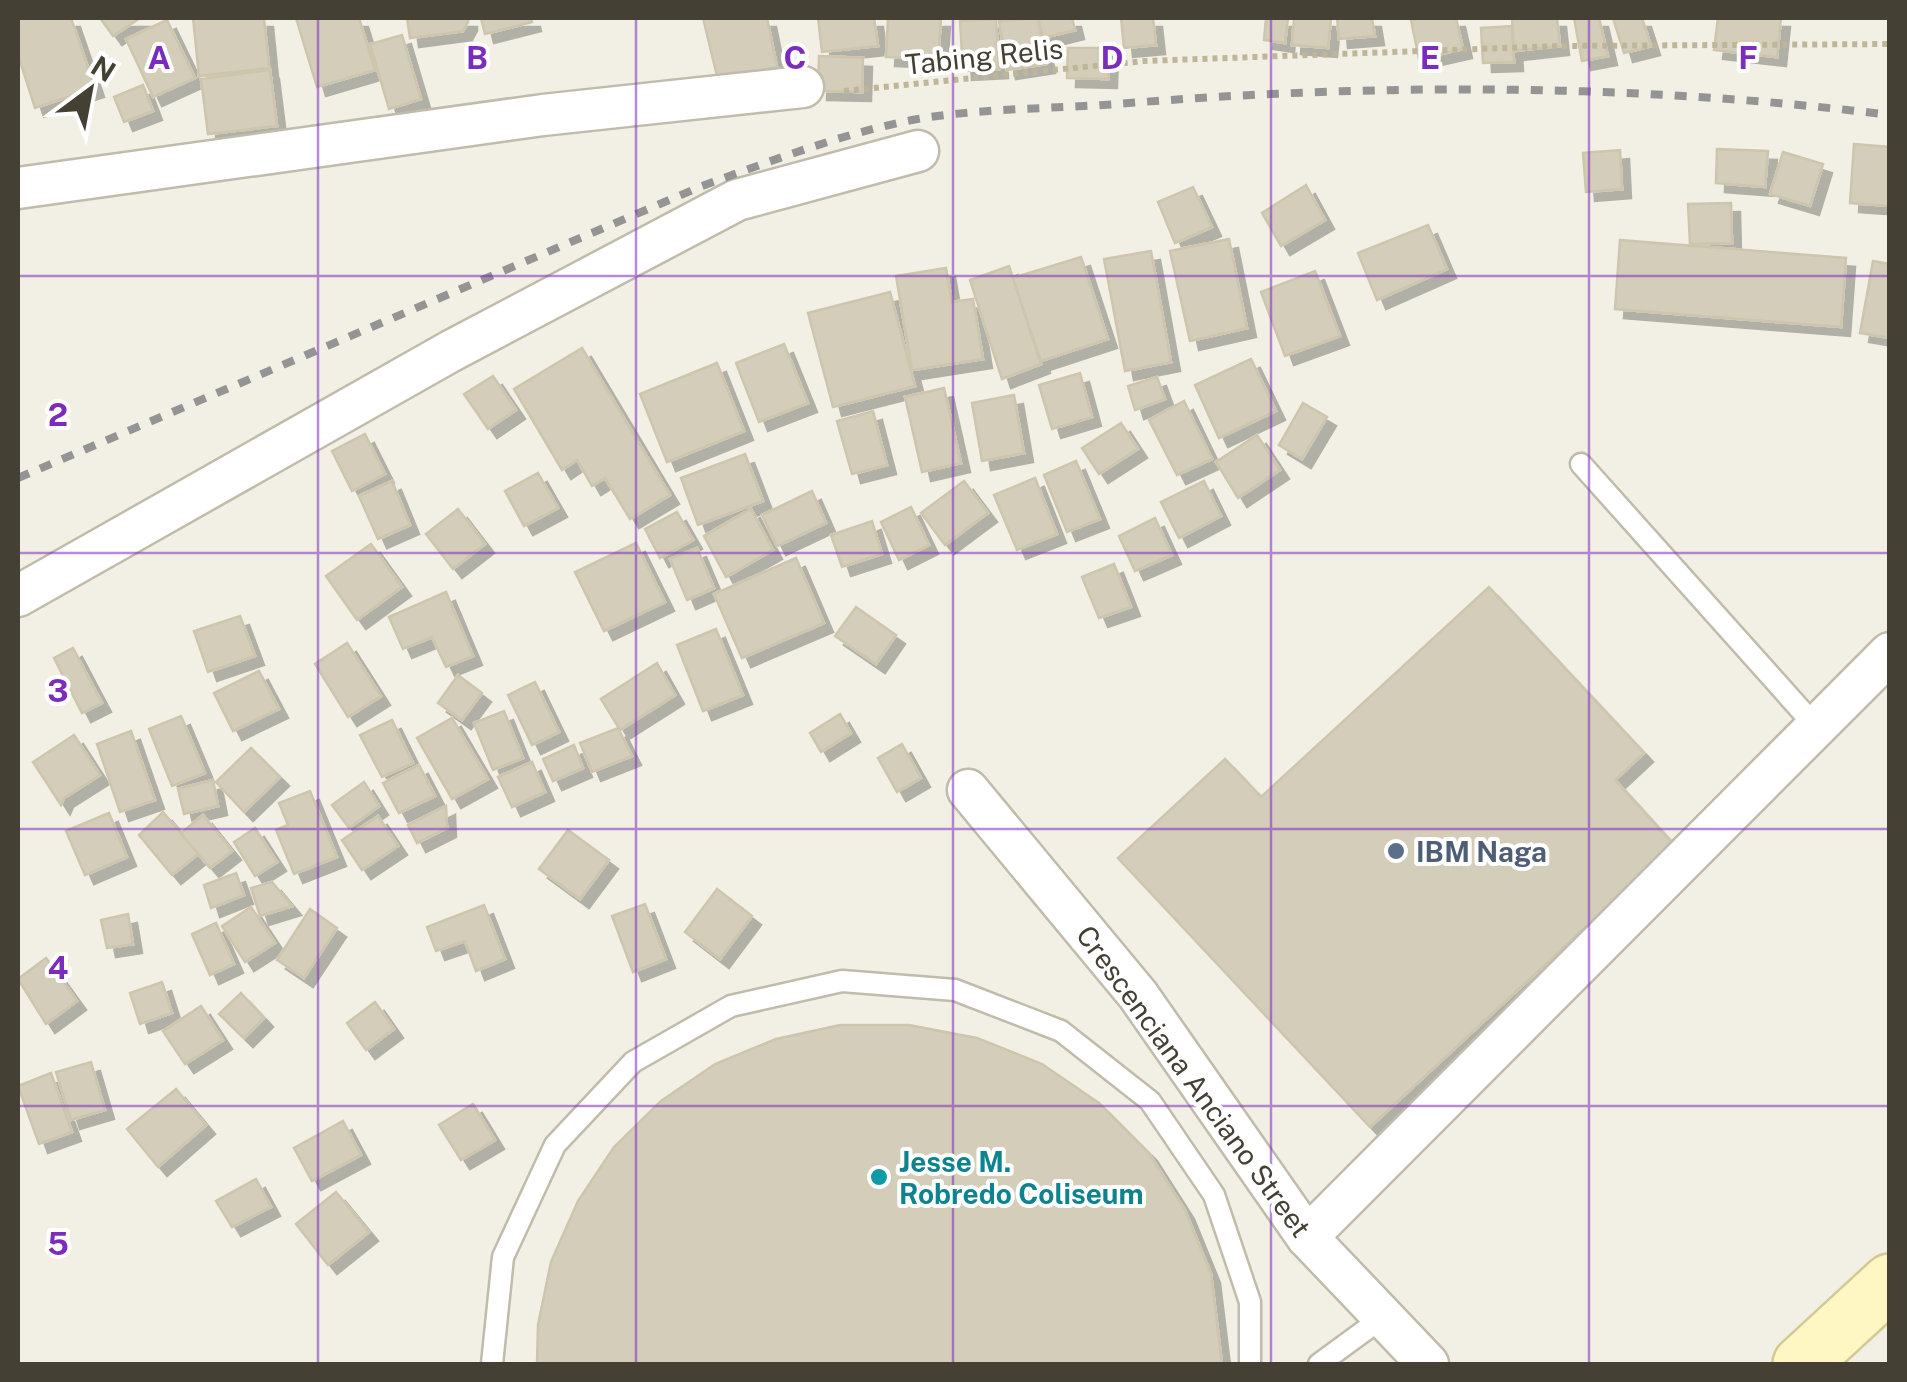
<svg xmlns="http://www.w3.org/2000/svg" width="1907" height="1382" viewBox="0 0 1907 1382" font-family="'Public Sans',sans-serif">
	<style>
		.building { fill: #d3cdba; stroke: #cec5ad; stroke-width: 2.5; filter: url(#shadow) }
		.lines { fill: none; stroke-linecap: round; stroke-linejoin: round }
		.service-casing { stroke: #c0bbaa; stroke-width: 25 }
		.minor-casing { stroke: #c0bbaa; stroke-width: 45 }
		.secondary-casing { stroke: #d2c995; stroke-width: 60 }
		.path { stroke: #bfb699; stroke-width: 6; stroke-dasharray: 5 5; stroke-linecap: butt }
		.service { stroke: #fff; stroke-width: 20 }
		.minor { stroke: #fff; stroke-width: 40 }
		.secondary { stroke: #fef7c3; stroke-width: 55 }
		.rail { stroke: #949494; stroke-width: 8; stroke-dasharray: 12 12; stroke-linecap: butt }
		.grid { fill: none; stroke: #7b2cbf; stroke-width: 2.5; stroke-opacity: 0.55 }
		.service-dot { fill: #5c6f8a; stroke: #fff; stroke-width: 4 }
		.culture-dot { fill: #0f9aa8; stroke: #fff; stroke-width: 4 }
		.labels { text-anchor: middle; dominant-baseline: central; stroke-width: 8; stroke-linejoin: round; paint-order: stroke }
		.street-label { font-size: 28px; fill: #444034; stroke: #fff }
		.service-label { font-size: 28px; font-weight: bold; fill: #4e5e75; stroke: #fff; text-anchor: start }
		.culture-label { font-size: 28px; font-weight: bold; fill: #0d838f; stroke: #fff; text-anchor: start }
		.grid-label { font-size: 32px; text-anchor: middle; font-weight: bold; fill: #7b2cbf; stroke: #fff; stroke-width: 8; stroke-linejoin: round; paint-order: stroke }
	</style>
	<defs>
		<filter id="shadow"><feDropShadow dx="9" dy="9" stdDeviation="0" flood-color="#0004"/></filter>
	</defs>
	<rect width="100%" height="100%" fill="#f2f0e4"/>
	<g class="building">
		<path d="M 18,18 L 71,18 L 95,88 L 35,108 L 18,55 Z"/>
		<path d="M 100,18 L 140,18 L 113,36 Z"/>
		<path d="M 193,18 L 264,18 L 269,68 L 199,76 Z"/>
		<path d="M 296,18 L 359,18 L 375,70 L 317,87 Z"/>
		<path d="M 407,18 L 468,18 L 468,22 L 463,31 L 410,38 Z"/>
		<path d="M 481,18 L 531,18 L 532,22 L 485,34 Z"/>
		<path d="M 703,18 L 767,18 L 777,67 L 718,80 Z"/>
		<path d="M 818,18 L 874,18 L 878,46 L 822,52 Z"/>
		<path d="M 888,18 L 941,18 L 938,59 L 886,57 Z"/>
		<path d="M 1038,18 L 1046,64 L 1007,70 L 999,21 Z"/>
		<path d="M 1038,18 L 1072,18 L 1075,30 L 1043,38 Z"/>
		<path d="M 1121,18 L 1153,18 L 1156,45 L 1124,48 Z"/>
		<path d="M 1266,18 L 1288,18 L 1285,43 L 1264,40 Z"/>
		<path d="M 1294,18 L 1331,18 L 1328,48 L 1292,45 Z"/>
		<path d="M 1337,18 L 1372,18 L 1375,36 L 1339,39 Z"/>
		<path d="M 1423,18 L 1456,18 L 1463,49 L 1419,59 L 1411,20 Z"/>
		<path d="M 1512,18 L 1557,18 L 1560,46 L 1514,51 Z"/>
		<path d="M 1574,18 L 1599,18 L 1608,56 L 1582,61 Z"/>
		<path d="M 1613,18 L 1642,18 L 1651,46 L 1624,53 Z"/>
		<path d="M 1718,18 L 1781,18 L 1777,57 L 1714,50 Z"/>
		<path d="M 996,19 L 999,69 L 963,71 L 960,21 Z"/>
		<path d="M 167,20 L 195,78 L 153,97 L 126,39 Z"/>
		<path d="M 1512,26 L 1514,62 L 1483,63 L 1481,28 Z"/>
		<path d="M 402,35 L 421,99 L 389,109 L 370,44 Z"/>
		<path d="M 1068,48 L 1109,48 L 1108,79 L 1067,78 Z"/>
		<path d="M 819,56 L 863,58 L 862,92 L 818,91 Z"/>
		<path d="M 270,70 L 277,126 L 208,134 L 201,79 Z"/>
		<path d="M 143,85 L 153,111 L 124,122 L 114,97 Z"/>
		<path d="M 1854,144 L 1890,147 L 1890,206 L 1850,203 Z"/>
		<path d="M 1717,149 L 1768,151 L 1765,187 L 1716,183 Z"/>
		<path d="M 1620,150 L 1622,189 L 1586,192 L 1583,153 Z"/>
		<path d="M 1783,152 L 1823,164 L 1810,206 L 1770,194 Z"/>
		<path d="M 1306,185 L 1325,220 L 1281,246 L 1262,213 Z"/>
		<path d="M 1193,187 L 1212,227 L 1175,243 L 1158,202 Z"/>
		<path d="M 1731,203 L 1732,243 L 1690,244 L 1688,204 Z"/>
		<path d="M 1428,225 L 1447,269 L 1377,300 L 1358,253 Z"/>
		<path d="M 1229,239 L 1247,328 L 1190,341 L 1170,251 Z"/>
		<path d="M 1620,240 L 1846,258 L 1841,327 L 1615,309 Z"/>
		<path d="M 1151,251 L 1171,362 L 1125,371 L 1104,259 Z"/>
		<path d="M 1081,257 L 1108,339 L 1041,361 L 1012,278 Z"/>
		<path d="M 1873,261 L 1890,264 L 1890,338 L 1860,333 Z"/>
		<path d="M 1009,266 L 1041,364 L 1002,379 L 970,280 Z"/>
		<path d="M 946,268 L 952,302 L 973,299 L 983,359 L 912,370 L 896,276 Z"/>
		<path d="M 1315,271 L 1340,336 L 1285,356 L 1261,292 Z"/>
		<path d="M 890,292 L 915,386 L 833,407 L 808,313 Z"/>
		<path d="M 784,344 L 808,403 L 759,422 L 736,363 Z"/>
		<path d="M 582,348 L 670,495 L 630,519 L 605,478 L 592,486 L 577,460 L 562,470 L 514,389 Z"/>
		<path d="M 1251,359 L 1276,411 L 1219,438 L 1195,385 Z"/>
		<path d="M 717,363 L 744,431 L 667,462 L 640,394 Z"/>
		<path d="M 1080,373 L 1092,417 L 1052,429 L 1039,385 Z"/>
		<path d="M 493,376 L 516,410 L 488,429 L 464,394 Z"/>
		<path d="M 1157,377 L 1165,399 L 1135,410 L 1128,386 Z"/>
		<path d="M 944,388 L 961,463 L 922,472 L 905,397 Z"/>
		<path d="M 1014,395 L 1024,453 L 982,461 L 972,403 Z"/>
		<path d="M 1184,401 L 1212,459 L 1177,475 L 1149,420 Z"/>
		<path d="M 1303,403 L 1327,417 L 1302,459 L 1279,445 Z"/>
		<path d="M 873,411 L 887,465 L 852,474 L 837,421 Z"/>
		<path d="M 1121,423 L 1138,449 L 1099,474 L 1082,448 Z"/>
		<path d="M 365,434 L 385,474 L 352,491 L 332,451 Z"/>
		<path d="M 1257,435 L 1280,470 L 1238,498 L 1216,462 Z"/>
		<path d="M 745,454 L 763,501 L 698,525 L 681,478 Z"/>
		<path d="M 1076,461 L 1100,519 L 1067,532 L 1044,475 Z"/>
		<path d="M 538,473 L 558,508 L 524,526 L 505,491 Z"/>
		<path d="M 1035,478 L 1057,534 L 1017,550 L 994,495 Z"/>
		<path d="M 392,481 L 410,525 L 378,539 L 359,496 Z"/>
		<path d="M 964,481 L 988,513 L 945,545 L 921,513 Z"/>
		<path d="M 1204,481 L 1221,516 L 1179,538 L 1161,502 Z"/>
		<path d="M 812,491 L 826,523 L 777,546 L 762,515 Z"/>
		<path d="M 911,507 L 929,545 L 899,560 L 881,522 Z"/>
		<path d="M 458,509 L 485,544 L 453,569 L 426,534 Z"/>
		<path d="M 751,509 L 773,550 L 726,577 L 704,536 Z"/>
		<path d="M 677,512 L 693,540 L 660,558 L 645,529 Z"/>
		<path d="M 1155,518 L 1172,555 L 1135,571 L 1119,536 Z"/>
		<path d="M 872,521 L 882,554 L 842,567 L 831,535 Z"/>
		<path d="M 636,543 L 665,602 L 604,631 L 575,572 Z"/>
		<path d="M 371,544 L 402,587 L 357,620 L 326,576 Z"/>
		<path d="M 697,548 L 714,588 L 687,600 L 670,559 Z"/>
		<path d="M 796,558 L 824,623 L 742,658 L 714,594 Z"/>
		<path d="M 1114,564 L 1131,607 L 1099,618 L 1082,577 Z"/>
		<path d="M 1489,587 L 1644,753 L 1615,780 L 1674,845 L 1370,1127 L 1118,858 L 1225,759 L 1261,797 Z"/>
		<path d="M 446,592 L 473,656 L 446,667 L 432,637 L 403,649 L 389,617 Z"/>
		<path d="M 856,607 L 896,635 L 876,664 L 835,636 Z"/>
		<path d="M 240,616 L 255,656 L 208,672 L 194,631 Z"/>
		<path d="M 716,629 L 743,695 L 703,711 L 677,645 Z"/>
		<path d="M 347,643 L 381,696 L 348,717 L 315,664 Z"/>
		<path d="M 73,648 L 102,703 L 82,713 L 54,658 Z"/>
		<path d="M 657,663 L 675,695 L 620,730 L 601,699 Z"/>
		<path d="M 259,671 L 279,709 L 233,731 L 214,693 Z"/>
		<path d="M 458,675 L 482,693 L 462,720 L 438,703 Z"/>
		<path d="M 535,682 L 559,732 L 532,745 L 508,695 Z"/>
		<path d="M 504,711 L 523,758 L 493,770 L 474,723 Z"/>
		<path d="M 840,714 L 851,733 L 821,752 L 810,733 Z"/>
		<path d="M 181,716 L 205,773 L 172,786 L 149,729 Z"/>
		<path d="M 452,718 L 488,779 L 452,799 L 417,738 Z"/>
		<path d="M 392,720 L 413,763 L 382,777 L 360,735 Z"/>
		<path d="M 618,728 L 632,756 L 592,772 L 580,743 Z"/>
		<path d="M 131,731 L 155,800 L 120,812 L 97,744 Z"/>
		<path d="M 74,735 L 100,775 L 64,798 L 61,805 L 33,762 Z"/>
		<path d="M 902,744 L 921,778 L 897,792 L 878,758 Z"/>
		<path d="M 574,745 L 583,768 L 553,781 L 543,759 Z"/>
		<path d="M 251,748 L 280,777 L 244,812 L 216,782 Z"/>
		<path d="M 532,762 L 545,792 L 512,807 L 498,777 Z"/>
		<path d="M 419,765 L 435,796 L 399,813 L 383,783 Z"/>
		<path d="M 213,780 L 218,806 L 184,814 L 178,789 Z"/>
		<path d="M 364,782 L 379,806 L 349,828 L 332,805 Z"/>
		<path d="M 310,791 L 337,857 L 294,874 L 276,830 L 288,825 L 279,803 Z"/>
		<path d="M 446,806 L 447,828 L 417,843 L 408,825 Z"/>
		<path d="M 163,812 L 198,854 L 172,875 L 139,835 Z"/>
		<path d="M 109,813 L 127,857 L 85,875 L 66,831 Z"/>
		<path d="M 203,815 L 232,851 L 210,868 L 181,833 Z"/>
		<path d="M 378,816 L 398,846 L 362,870 L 342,840 Z"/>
		<path d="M 255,828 L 277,862 L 255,876 L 234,842 Z"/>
		<path d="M 568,830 L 609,860 L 580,899 L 539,869 Z"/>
		<path d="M 236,873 L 244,895 L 211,908 L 204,885 Z"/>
		<path d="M 272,882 L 292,906 L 260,916 L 251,888 Z"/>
		<path d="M 717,889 L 752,916 L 720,959 L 685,932 Z"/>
		<path d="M 645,904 L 666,959 L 633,972 L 612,916 Z"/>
		<path d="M 484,905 L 505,959 L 476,971 L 465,941 L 436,951 L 427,927 Z"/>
		<path d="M 251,907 L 275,943 L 245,962 L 222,926 Z"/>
		<path d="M 310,909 L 337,928 L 304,978 L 277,960 Z"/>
		<path d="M 128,914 L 133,944 L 107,948 L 101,920 Z"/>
		<path d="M 216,923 L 234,964 L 210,975 L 192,934 Z"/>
		<path d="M 46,958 L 77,1001 L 46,1024 L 18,979 Z"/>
		<path d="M 162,982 L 172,1013 L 140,1024 L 130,993 Z"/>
		<path d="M 241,993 L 264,1018 L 244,1038 L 219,1014 Z"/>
		<path d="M 375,1002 L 394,1029 L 366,1050 L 347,1023 Z"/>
		<path d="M 201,1006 L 223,1040 L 185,1064 L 163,1031 Z"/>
		<path d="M 840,1025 L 909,1025 L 977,1038 L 1042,1064 L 1099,1103 L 1148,1152 L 1185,1210 L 1211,1274 L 1222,1364 L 537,1364 L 538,1325 L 551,1262 L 578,1201 L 614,1147 L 661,1101 L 715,1064 L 776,1039 Z"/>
		<path d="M 91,1062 L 105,1110 L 71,1120 L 56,1072 Z"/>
		<path d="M 51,1073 L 72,1132 L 39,1144 L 18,1086 Z"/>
		<path d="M 176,1089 L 206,1125 L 158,1167 L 127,1129 Z"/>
		<path d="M 473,1104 L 495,1140 L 461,1160 L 439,1125 Z"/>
		<path d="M 343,1121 L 361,1155 L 312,1181 L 294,1148 Z"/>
		<path d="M 256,1179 L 271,1207 L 232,1227 L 216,1201 Z"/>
		<path d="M 336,1192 L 369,1232 L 328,1265 L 296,1224 Z"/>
	</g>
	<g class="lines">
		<g class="service-casing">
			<g id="service">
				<path d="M 1581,464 L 1817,728"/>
				<path d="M 492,1364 L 503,1257 L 555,1145 L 633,1062 L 731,1006 L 842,981 L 955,990 L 1061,1031 L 1150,1101 L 1214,1195 L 1250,1302 L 1250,1364"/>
				<path d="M 1319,1364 L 1386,1315"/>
			</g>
		</g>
		<g class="minor-casing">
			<g id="minor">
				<path d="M 18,188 L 543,115 L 803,87"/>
				<path d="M 18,596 L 451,351 L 737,200 L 918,151"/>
				<path d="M 968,790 L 1138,995 L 1307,1237 L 1428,1364"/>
				<path d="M 1307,1237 L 1890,653"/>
			</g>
		</g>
		<g class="secondary-casing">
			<path id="secondary" d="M 1801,1364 L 1890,1282"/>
		</g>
		<path class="path" d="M 844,91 L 1144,61 L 1560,46 L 1890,44"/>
		<use href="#service" class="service"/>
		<use href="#minor" class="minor"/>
		<use href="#secondary" class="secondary"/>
		<path class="rail" d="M 18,478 L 702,186 C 771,161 841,134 912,120 C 978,108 1050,109 1117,104 C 1373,83 1634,83 1890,115"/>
	</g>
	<path class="grid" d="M 318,18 L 318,1364M 636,18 L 636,1364M 953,18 L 953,1364M 1271,18 L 1271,1364M 1589,18 L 1589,1364M 18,276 L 1890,276M 18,553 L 1890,553M 18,829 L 1890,829M 18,1106 L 1890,1106"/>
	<circle class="service-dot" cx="1396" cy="851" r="10"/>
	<circle class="culture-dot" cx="879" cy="1177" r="10"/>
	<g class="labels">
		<g class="street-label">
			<text transform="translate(984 56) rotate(-6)">Tabing Relis</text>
			<text transform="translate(1194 1081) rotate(54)">Crescenciana Anciano Street</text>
		</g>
		<g class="service-label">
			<text x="1416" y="851">IBM Naga</text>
		</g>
		<g class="culture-label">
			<text x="899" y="1161">Jesse M.<tspan x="899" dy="32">Robredo Coliseum</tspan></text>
		</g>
	</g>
	<g class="grid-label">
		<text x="159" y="69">A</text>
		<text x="477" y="69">B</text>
		<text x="795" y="69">C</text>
		<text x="1112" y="69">D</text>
		<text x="1430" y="69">E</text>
		<text x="1748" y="69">F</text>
		<text x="58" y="426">2</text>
		<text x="58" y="702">3</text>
		<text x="58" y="979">4</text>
		<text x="58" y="1255">5</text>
	</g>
	<rect width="1907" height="1382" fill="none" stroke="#444034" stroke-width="40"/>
	<g transform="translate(90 90) rotate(32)" stroke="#ffffff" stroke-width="8" paint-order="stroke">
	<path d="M0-8L18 38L0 25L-18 38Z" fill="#444034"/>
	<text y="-15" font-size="28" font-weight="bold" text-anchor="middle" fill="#444034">N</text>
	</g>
</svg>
